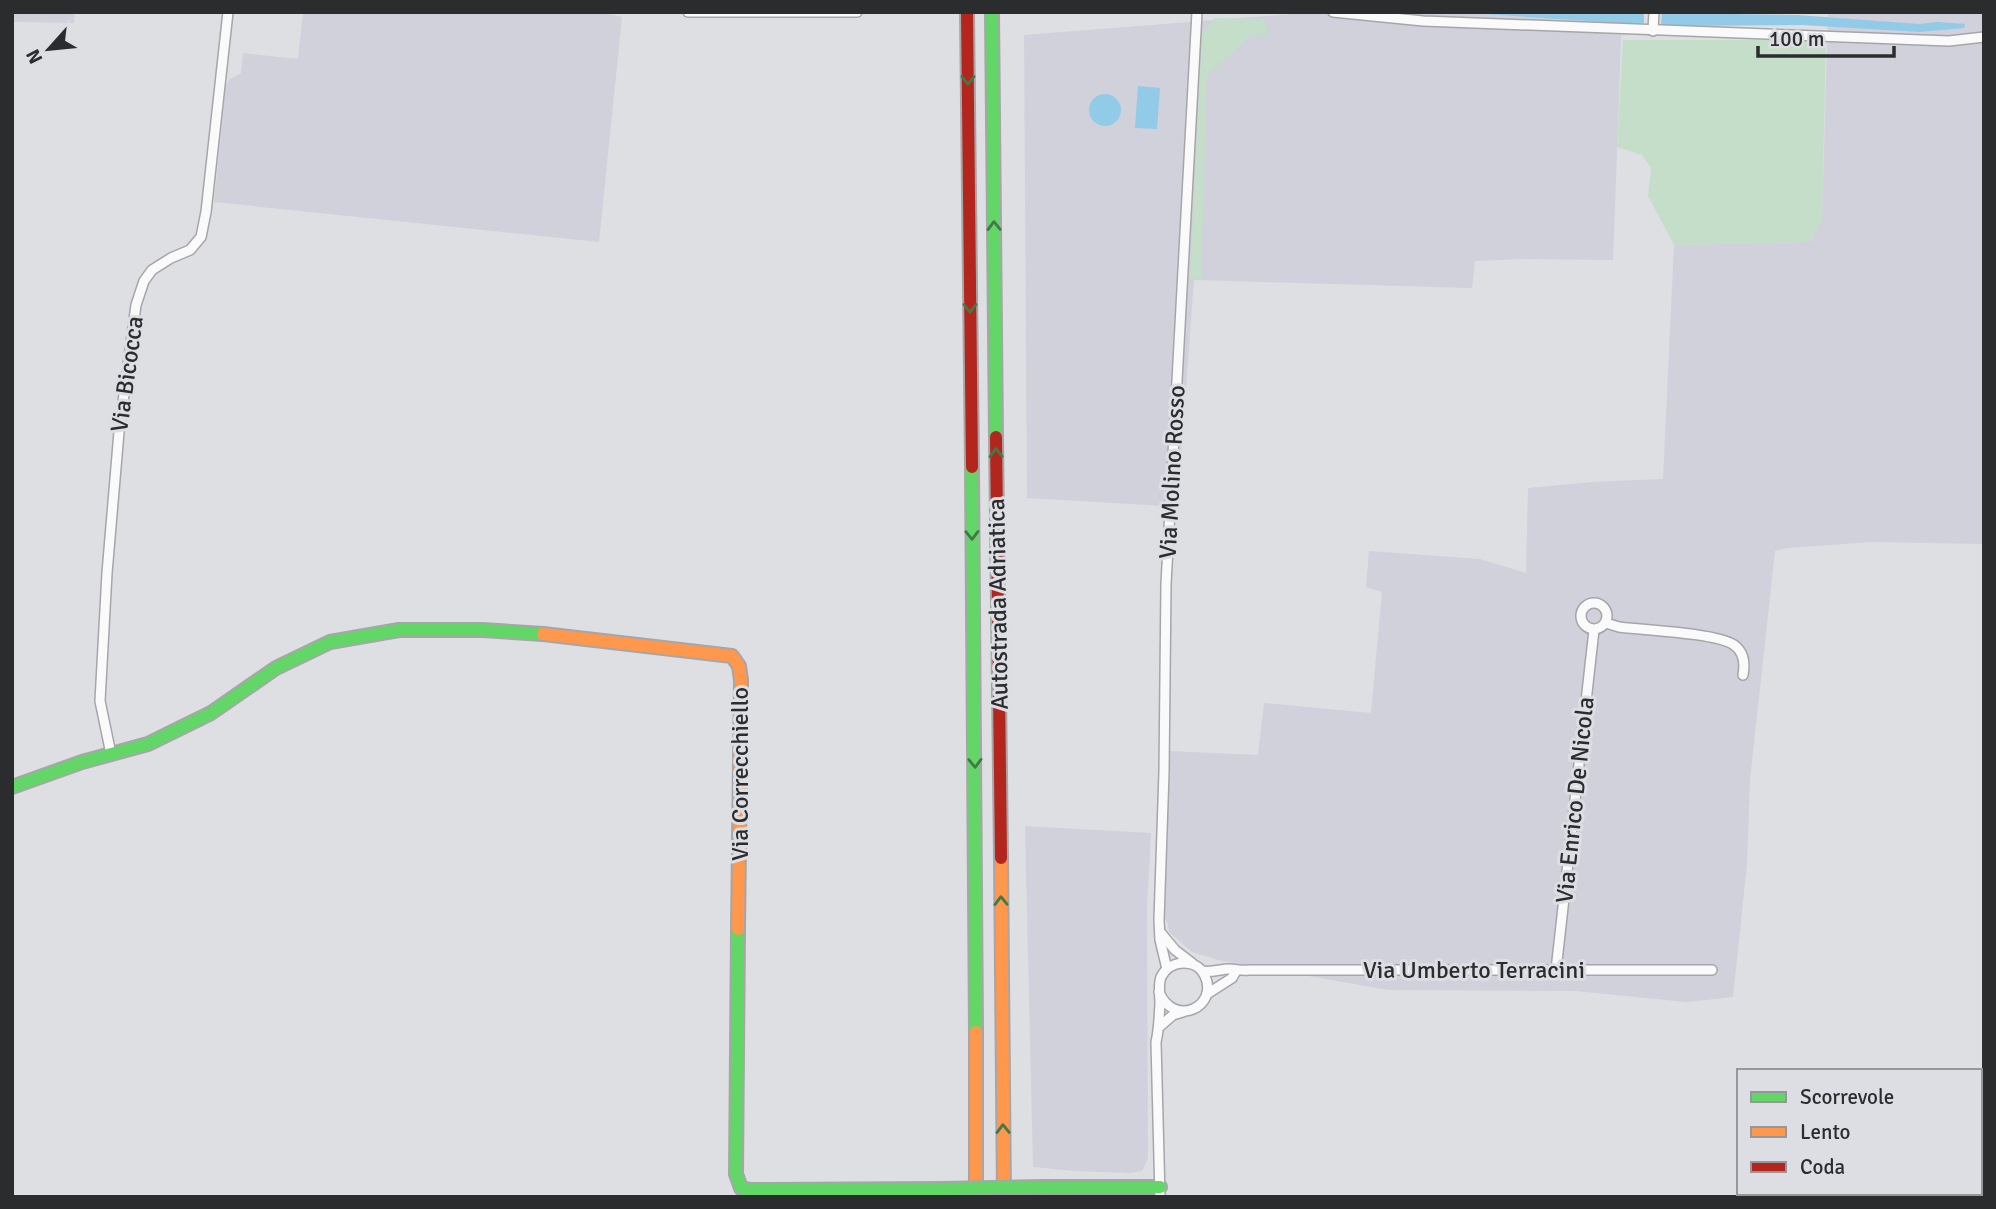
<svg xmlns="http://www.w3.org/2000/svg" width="1996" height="1209" viewBox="0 0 1996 1209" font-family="Signika,sans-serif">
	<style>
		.built { fill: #d0d1db }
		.green { fill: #c5deca }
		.water { fill: #91cbe7 }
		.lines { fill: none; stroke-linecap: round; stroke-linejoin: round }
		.street-casing { stroke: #a6a6a9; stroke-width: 12 }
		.fast-casing { stroke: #a6a6a9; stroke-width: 16 }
		.slow-casing { stroke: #a6a6a9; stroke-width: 16 }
		.jam-casing { stroke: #a6a6a9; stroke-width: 16 }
		.street { stroke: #fafafb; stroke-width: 9 }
		.fast { stroke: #63d668; stroke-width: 12 }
		.slow { stroke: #ff974d; stroke-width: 12 }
		.jam { stroke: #b3261e; stroke-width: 12 }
		.fast-bridge-casing { stroke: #a6a6a9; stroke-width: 16; stroke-linecap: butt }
		.fast-bridge { stroke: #63d668; stroke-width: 12 }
		.oneway { stroke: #447848 }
		.labels { text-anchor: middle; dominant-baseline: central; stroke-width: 6; stroke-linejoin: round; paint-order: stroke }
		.street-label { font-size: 24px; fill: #2b2c2e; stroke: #dddee4 }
	</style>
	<rect width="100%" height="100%" fill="#dedfe3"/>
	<g class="built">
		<path d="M 12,12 L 75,12 L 74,23 L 12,22 Z"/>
		<path d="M 303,12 L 602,12 L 622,17 L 599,242 L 214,202 L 226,85 L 230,79 L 241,73 L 243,53 L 298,59 Z"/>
		<path d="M 1292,12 L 1622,12 L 1613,260 L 1521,259 L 1475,261 L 1472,288 L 1194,280 L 1178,497 L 1166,496 L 1165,506 L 1027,498 L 1024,35 L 1291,14 Z"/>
		<path d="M 1828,12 L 1984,12 L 1984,544 L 1872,542 L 1788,548 L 1775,551 L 1750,780 L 1747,864 L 1733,997 L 1686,1002 L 1575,991 L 1388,990 L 1218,960 L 1192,952 L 1169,932 L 1168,924 L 1162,912 L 1169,751 L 1258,755 L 1264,703 L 1371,713 L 1382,592 L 1366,587 L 1369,551 L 1480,559 L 1526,573 L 1528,488 L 1592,482 L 1663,479 L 1674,245 L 1811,242 L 1822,218 Z"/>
		<path d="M 1025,826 L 1151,833 L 1147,905 L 1148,1158 L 1142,1171 L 1130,1173 L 1074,1171 L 1033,1167 Z"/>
	</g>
	<g class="green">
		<path d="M 1215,18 L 1265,19 L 1267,35 L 1252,35 L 1207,75 L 1201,279 L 1190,279 L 1202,34 Z"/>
		<path d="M 1623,40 L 1826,40 L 1822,218 L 1811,242 L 1674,245 L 1648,196 L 1651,168 L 1642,155 L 1617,147 Z"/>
	</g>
	<g class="water">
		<path d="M 1454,12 L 1616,12 L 1644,14 L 1644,23 L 1634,24 Z"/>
		<path d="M 1662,13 L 1798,15 L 1919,24 L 1937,22 L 1965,24 L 1964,28 L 1920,32 L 1802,25 L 1664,26 L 1661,23 Z"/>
		<path d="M 1138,86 L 1160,88 L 1157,129 L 1135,128 Z"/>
		<circle cx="1105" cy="110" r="16"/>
	</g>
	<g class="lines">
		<g class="street-casing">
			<g id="street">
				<path d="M 688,12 L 857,12"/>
				<path d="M 1333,12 L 1423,21 L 1949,41 L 1984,37"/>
				<path d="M 1653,31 L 1654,12"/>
				<circle cx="1594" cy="616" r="13"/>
				<path d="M 1606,623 L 1619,627 C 1643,630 1717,633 1734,645 C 1744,652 1745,664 1743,675"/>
				<path d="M 111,754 L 100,701 L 107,573 L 119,432 L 136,305 L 144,281 L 152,270 L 171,258 L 190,250 L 201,237 L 206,212 L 228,12"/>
				<path d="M 1160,932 L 1175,950 L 1192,963"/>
				<path d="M 1167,969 L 1160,940 L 1159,920 L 1164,772 L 1166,584 L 1197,12"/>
				<path d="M 1556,970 L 1594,630"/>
				<path d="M 1202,971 C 1212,973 1220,969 1229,969 C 1236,969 1241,971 1249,970 L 1712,970"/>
				<path d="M 1159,992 C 1174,1028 1219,1007 1205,976 C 1197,958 1170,959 1161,977 C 1158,985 1160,995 1160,1004 C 1159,1017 1159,1030 1156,1042 L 1160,1197"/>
				<path d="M 1207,994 L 1232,978 L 1236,971"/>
				<path d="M 1159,1027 L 1173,1015 L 1183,1012"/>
			</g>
		</g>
		<g class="fast-casing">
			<g id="fast">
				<path d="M 992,12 L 996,437"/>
				<path d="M 972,467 L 976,1032"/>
				<path d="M 12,787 L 82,762 L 148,744 L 211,713 L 276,668 L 330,642 L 399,630 L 482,630 L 543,634"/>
				<path d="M 738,929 L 736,1174 L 741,1188 L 751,1190 L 942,1189"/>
				<path d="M 1044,1187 L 1160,1187"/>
			</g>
		</g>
		<g class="slow-casing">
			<g id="slow">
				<path d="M 543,634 L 732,656 L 739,666 L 741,680 L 738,929"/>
				<path d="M 1001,858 L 1004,1197"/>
				<path d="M 976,1032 L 976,1197"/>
			</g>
		</g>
		<g class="jam-casing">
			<g id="jam">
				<path d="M 967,12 L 972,467"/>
				<path d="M 996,437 L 1001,858"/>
			</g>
		</g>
		<use href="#street" class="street"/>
		<use href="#fast" class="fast"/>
		<use href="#slow" class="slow"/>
		<use href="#jam" class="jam"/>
		<g class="fast-bridge-casing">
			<path id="fast-bridge" d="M 942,1189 L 1044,1187"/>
		</g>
		<use href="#fast-bridge" class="fast-bridge"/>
	</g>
	<defs><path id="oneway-chevron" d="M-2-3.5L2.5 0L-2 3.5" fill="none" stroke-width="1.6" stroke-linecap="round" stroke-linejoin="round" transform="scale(1.75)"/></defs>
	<g class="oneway">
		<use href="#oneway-chevron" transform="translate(968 80) rotate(90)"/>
		<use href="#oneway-chevron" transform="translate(994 226) rotate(-91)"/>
		<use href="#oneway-chevron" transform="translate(970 308) rotate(90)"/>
		<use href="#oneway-chevron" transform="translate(996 453) rotate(-91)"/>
		<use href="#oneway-chevron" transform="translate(972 535) rotate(89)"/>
		<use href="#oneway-chevron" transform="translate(975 763) rotate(89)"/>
		<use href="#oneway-chevron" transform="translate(1001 901) rotate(-91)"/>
		<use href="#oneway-chevron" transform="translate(1003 1129) rotate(-91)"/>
	</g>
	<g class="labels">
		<g class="street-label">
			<text transform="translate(127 374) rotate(-82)">Via Bicocca</text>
			<text transform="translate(1172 472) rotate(-87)">Via Molino Rosso</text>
			<text transform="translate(998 604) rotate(-91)">Autostrada Adriatica</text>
			<text transform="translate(740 774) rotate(-90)">Via Correcchiello</text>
			<text transform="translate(1575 800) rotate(-84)">Via Enrico De Nicola</text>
			<text x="1474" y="970">Via Umberto Terracini</text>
		</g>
	</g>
	<rect width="1996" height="1209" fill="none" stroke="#2b2c2e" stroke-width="28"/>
	<rect x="1737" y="1069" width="245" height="126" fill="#dddee4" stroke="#96979b" stroke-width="2"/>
	<rect x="1751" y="1092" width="35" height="10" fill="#63d668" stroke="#96979b" stroke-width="2"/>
	<text x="1800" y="1104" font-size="21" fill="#2b2c2e">Scorrevole</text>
	<rect x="1751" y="1127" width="35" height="10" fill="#ff974d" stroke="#96979b" stroke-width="2"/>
	<text x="1800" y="1139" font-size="21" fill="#2b2c2e">Lento</text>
	<rect x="1751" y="1162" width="35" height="10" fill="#b3261e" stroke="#96979b" stroke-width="2"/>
	<text x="1800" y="1174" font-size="21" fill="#2b2c2e">Coda</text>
	<g transform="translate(49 49) rotate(243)" stroke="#dddee4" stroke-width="5" paint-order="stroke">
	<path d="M0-5L12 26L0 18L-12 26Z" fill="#2b2c2e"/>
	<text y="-10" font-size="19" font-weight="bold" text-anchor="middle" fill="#2b2c2e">N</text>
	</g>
	<path d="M1758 46v10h136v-10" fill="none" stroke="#2b2c2e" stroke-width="3.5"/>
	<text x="1769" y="46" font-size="21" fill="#2b2c2e" stroke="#dddee4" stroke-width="5" paint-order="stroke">100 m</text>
</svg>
